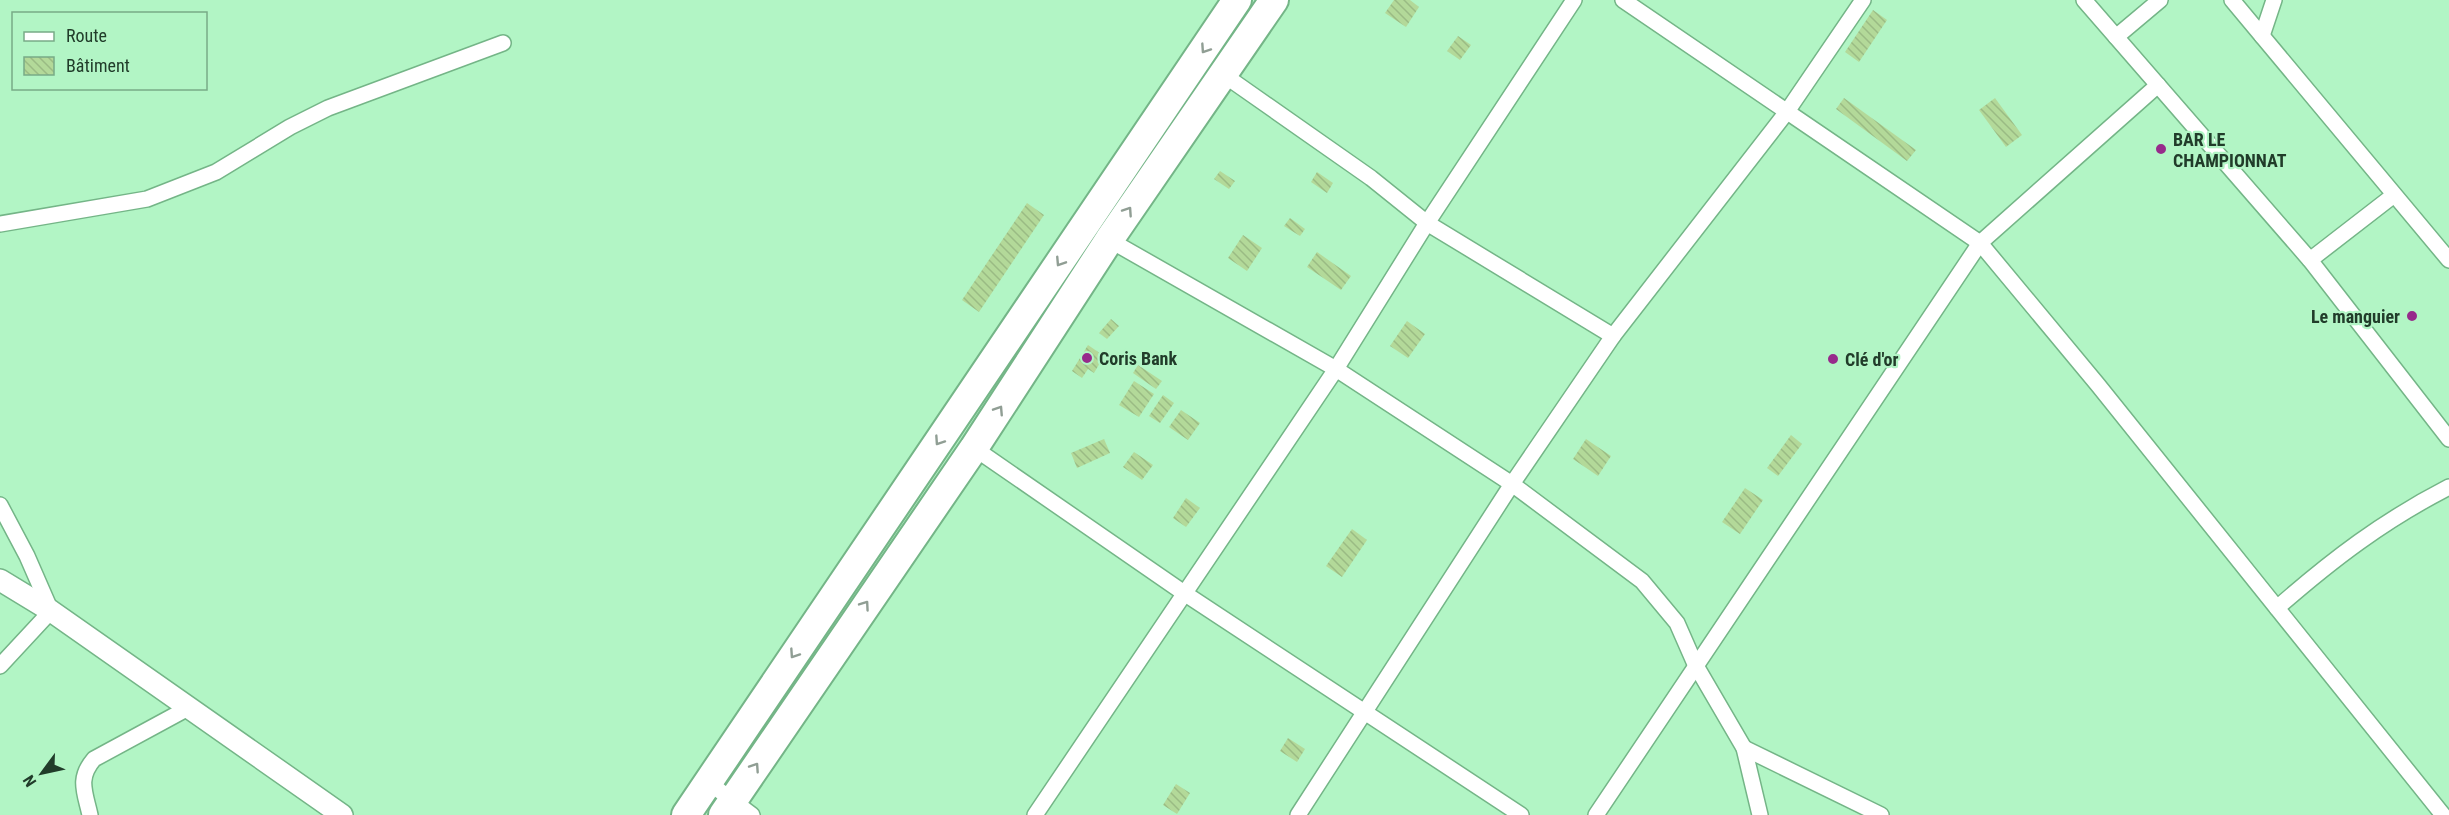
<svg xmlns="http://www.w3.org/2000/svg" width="2449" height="815" viewBox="0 0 2449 815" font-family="'Roboto Condensed',sans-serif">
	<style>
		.building { fill: url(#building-back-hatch) }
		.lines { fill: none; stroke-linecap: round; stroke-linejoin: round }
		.street-casing { stroke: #74b587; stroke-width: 18 }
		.secondary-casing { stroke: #74b587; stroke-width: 24 }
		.highway-casing { stroke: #74b587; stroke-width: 32 }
		.street { stroke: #fff; stroke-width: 15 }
		.secondary { stroke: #fff; stroke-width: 21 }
		.highway { stroke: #fff; stroke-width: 28 }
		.oneway { stroke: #909e94 }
		.poi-dot { fill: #972a8b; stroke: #b2f5c5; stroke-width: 2 }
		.labels { text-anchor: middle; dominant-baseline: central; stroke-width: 4.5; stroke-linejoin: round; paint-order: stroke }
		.poi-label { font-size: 18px; font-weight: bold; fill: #213c2a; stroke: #b2f5c5; text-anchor: start }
	</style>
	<defs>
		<pattern id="building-back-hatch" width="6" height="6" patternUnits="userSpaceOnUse" patternTransform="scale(1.5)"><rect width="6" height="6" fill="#b3d999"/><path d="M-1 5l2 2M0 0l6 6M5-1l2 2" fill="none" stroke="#9abb84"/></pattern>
	</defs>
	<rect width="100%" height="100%" fill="#b2f5c5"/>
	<g class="building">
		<path d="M 1394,0 L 1410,0 L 1419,7 L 1406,27 L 1385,13 Z"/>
		<path d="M 1873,10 L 1887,20 L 1859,62 L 1845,52 Z"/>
		<path d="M 1458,36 L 1471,45 L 1460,60 L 1447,51 Z"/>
		<path d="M 1844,98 L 1916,150 L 1907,161 L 1836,109 Z"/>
		<path d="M 1995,98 L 2022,135 L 2006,147 L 1979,110 Z"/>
		<path d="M 1220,171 L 1235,181 L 1229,189 L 1214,179 Z"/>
		<path d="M 1317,172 L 1333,183 L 1327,193 L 1311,182 Z"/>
		<path d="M 1027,203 L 1044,215 L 979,312 L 962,300 Z"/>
		<path d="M 1290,218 L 1305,229 L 1300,236 L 1284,226 Z"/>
		<path d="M 1243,235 L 1262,248 L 1247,271 L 1228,258 Z"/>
		<path d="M 1317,252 L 1351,276 L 1341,290 L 1307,267 Z"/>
		<path d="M 1111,319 L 1119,326 L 1107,339 L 1099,333 Z"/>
		<path d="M 1407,321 L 1425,334 L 1408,358 L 1390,346 Z"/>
		<path d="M 1088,345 L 1104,356 L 1094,373 L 1088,369 L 1082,378 L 1072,371 Z"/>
		<path d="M 1138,365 L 1162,381 L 1156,389 L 1133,373 Z"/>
		<path d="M 1134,381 L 1154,394 L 1139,417 L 1119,405 Z"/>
		<path d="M 1163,395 L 1174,403 L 1160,423 L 1149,416 Z"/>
		<path d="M 1181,410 L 1200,423 L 1188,440 L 1169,427 Z"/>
		<path d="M 1791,435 L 1802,444 L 1778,476 L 1767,468 Z"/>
		<path d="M 1104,439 L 1110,453 L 1077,468 L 1071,453 Z"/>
		<path d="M 1586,439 L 1611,456 L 1598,476 L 1573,459 Z"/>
		<path d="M 1134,452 L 1153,465 L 1142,480 L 1123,467 Z"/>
		<path d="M 1745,488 L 1763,500 L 1740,534 L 1722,522 Z"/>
		<path d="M 1186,498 L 1200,508 L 1186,527 L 1173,518 Z"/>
		<path d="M 1352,529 L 1367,540 L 1342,577 L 1326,566 Z"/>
		<path d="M 1288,738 L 1305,749 L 1297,762 L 1280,751 Z"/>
		<path d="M 1176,784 L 1190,793 L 1177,814 L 1163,805 Z"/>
	</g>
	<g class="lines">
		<g class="street-casing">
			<g id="street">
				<path d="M 1623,0 L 1980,243 L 2098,385 L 2443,815"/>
				<path d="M 2084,0 L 2310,260 L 2449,439"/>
				<path d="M 2232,0 L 2449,260"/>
				<path d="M 2262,36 L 2274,0"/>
				<path d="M 2116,37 L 2160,0"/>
				<path d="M 1224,75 L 1371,178 L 1427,223 L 1613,336"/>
				<path d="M 0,224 L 147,199 L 216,172 L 290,127 L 328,108 L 503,43"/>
				<path d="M 1106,238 L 1336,369 L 1512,484 L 1642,581 L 1677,623 L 1695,664 L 1744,748 L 1760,815"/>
				<path d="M 2310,260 L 2394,195"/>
				<path d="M 974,448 L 1184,593 L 1521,815"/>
				<path d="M 0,505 L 27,556 L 51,611 L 0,666"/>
				<path d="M 2277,608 C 2333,559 2383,521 2449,487"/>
				<path d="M 1744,748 L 1881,815"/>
				<path d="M 708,782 L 752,815"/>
				<path d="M 90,815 C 85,792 77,779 94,759 L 190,707"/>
				<path d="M 1035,815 L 1336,369 L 1427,223 L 1574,0"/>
				<path d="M 1298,815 L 1512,484 L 1613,336 L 1786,113 L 1863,0"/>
				<path d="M 1596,815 L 1980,243 L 2158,85"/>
			</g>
		</g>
		<g class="secondary-casing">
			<path id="secondary" d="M 0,580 L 51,611 L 342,815"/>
		</g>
		<g class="highway-casing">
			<g id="highway">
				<path d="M 686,815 L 1237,0"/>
				<path d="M 723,815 L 974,448 L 1109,240 L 1274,0"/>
			</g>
		</g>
		<use href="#street" class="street"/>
		<use href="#secondary" class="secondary"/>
		<use href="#highway" class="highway"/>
	</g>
	<defs><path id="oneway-chevron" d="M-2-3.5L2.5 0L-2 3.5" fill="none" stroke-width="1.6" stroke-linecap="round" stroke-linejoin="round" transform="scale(1.5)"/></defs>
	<g class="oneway">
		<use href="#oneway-chevron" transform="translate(1205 49) rotate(124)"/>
		<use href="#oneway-chevron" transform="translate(1128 211) rotate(-56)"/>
		<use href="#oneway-chevron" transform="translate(1060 262) rotate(123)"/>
		<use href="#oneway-chevron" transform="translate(999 410) rotate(-57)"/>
		<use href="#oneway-chevron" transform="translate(939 441) rotate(124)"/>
		<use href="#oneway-chevron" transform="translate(865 605) rotate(-55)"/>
		<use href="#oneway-chevron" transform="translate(794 654) rotate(124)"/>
		<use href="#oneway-chevron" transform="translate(755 767) rotate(-56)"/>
	</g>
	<g class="poi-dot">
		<circle cx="2161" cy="149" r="6"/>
		<circle cx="2412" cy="316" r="6"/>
		<circle cx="1087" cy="358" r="6"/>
		<circle cx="1833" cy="359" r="6"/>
	</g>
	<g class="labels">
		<g class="poi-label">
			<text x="2173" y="139">BAR LE<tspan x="2173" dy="21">CHAMPIONNAT</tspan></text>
			<text x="2400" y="316" text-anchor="end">Le manguier</text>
			<text x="1099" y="358">Coris Bank</text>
			<text x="1845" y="359">Clé d'or</text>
		</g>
	</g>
	<rect x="12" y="12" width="195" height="78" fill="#b2f5c5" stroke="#78ab87" stroke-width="1.5"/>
	<rect x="24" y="32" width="30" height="9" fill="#ffffff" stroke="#78ab87" stroke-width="1.5"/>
	<text x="66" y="42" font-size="18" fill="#213c2a">Route</text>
	<rect x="24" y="57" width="30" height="18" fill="url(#building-back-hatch)" stroke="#78ab87" stroke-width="1.5"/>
	<text x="66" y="72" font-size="18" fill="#213c2a">Bâtiment</text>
	<g transform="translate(42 773) rotate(237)" stroke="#b2f5c5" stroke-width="4.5" paint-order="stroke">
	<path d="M0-4.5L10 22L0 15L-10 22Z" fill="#213c2a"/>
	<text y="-9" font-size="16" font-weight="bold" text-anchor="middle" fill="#213c2a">N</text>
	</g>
</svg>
